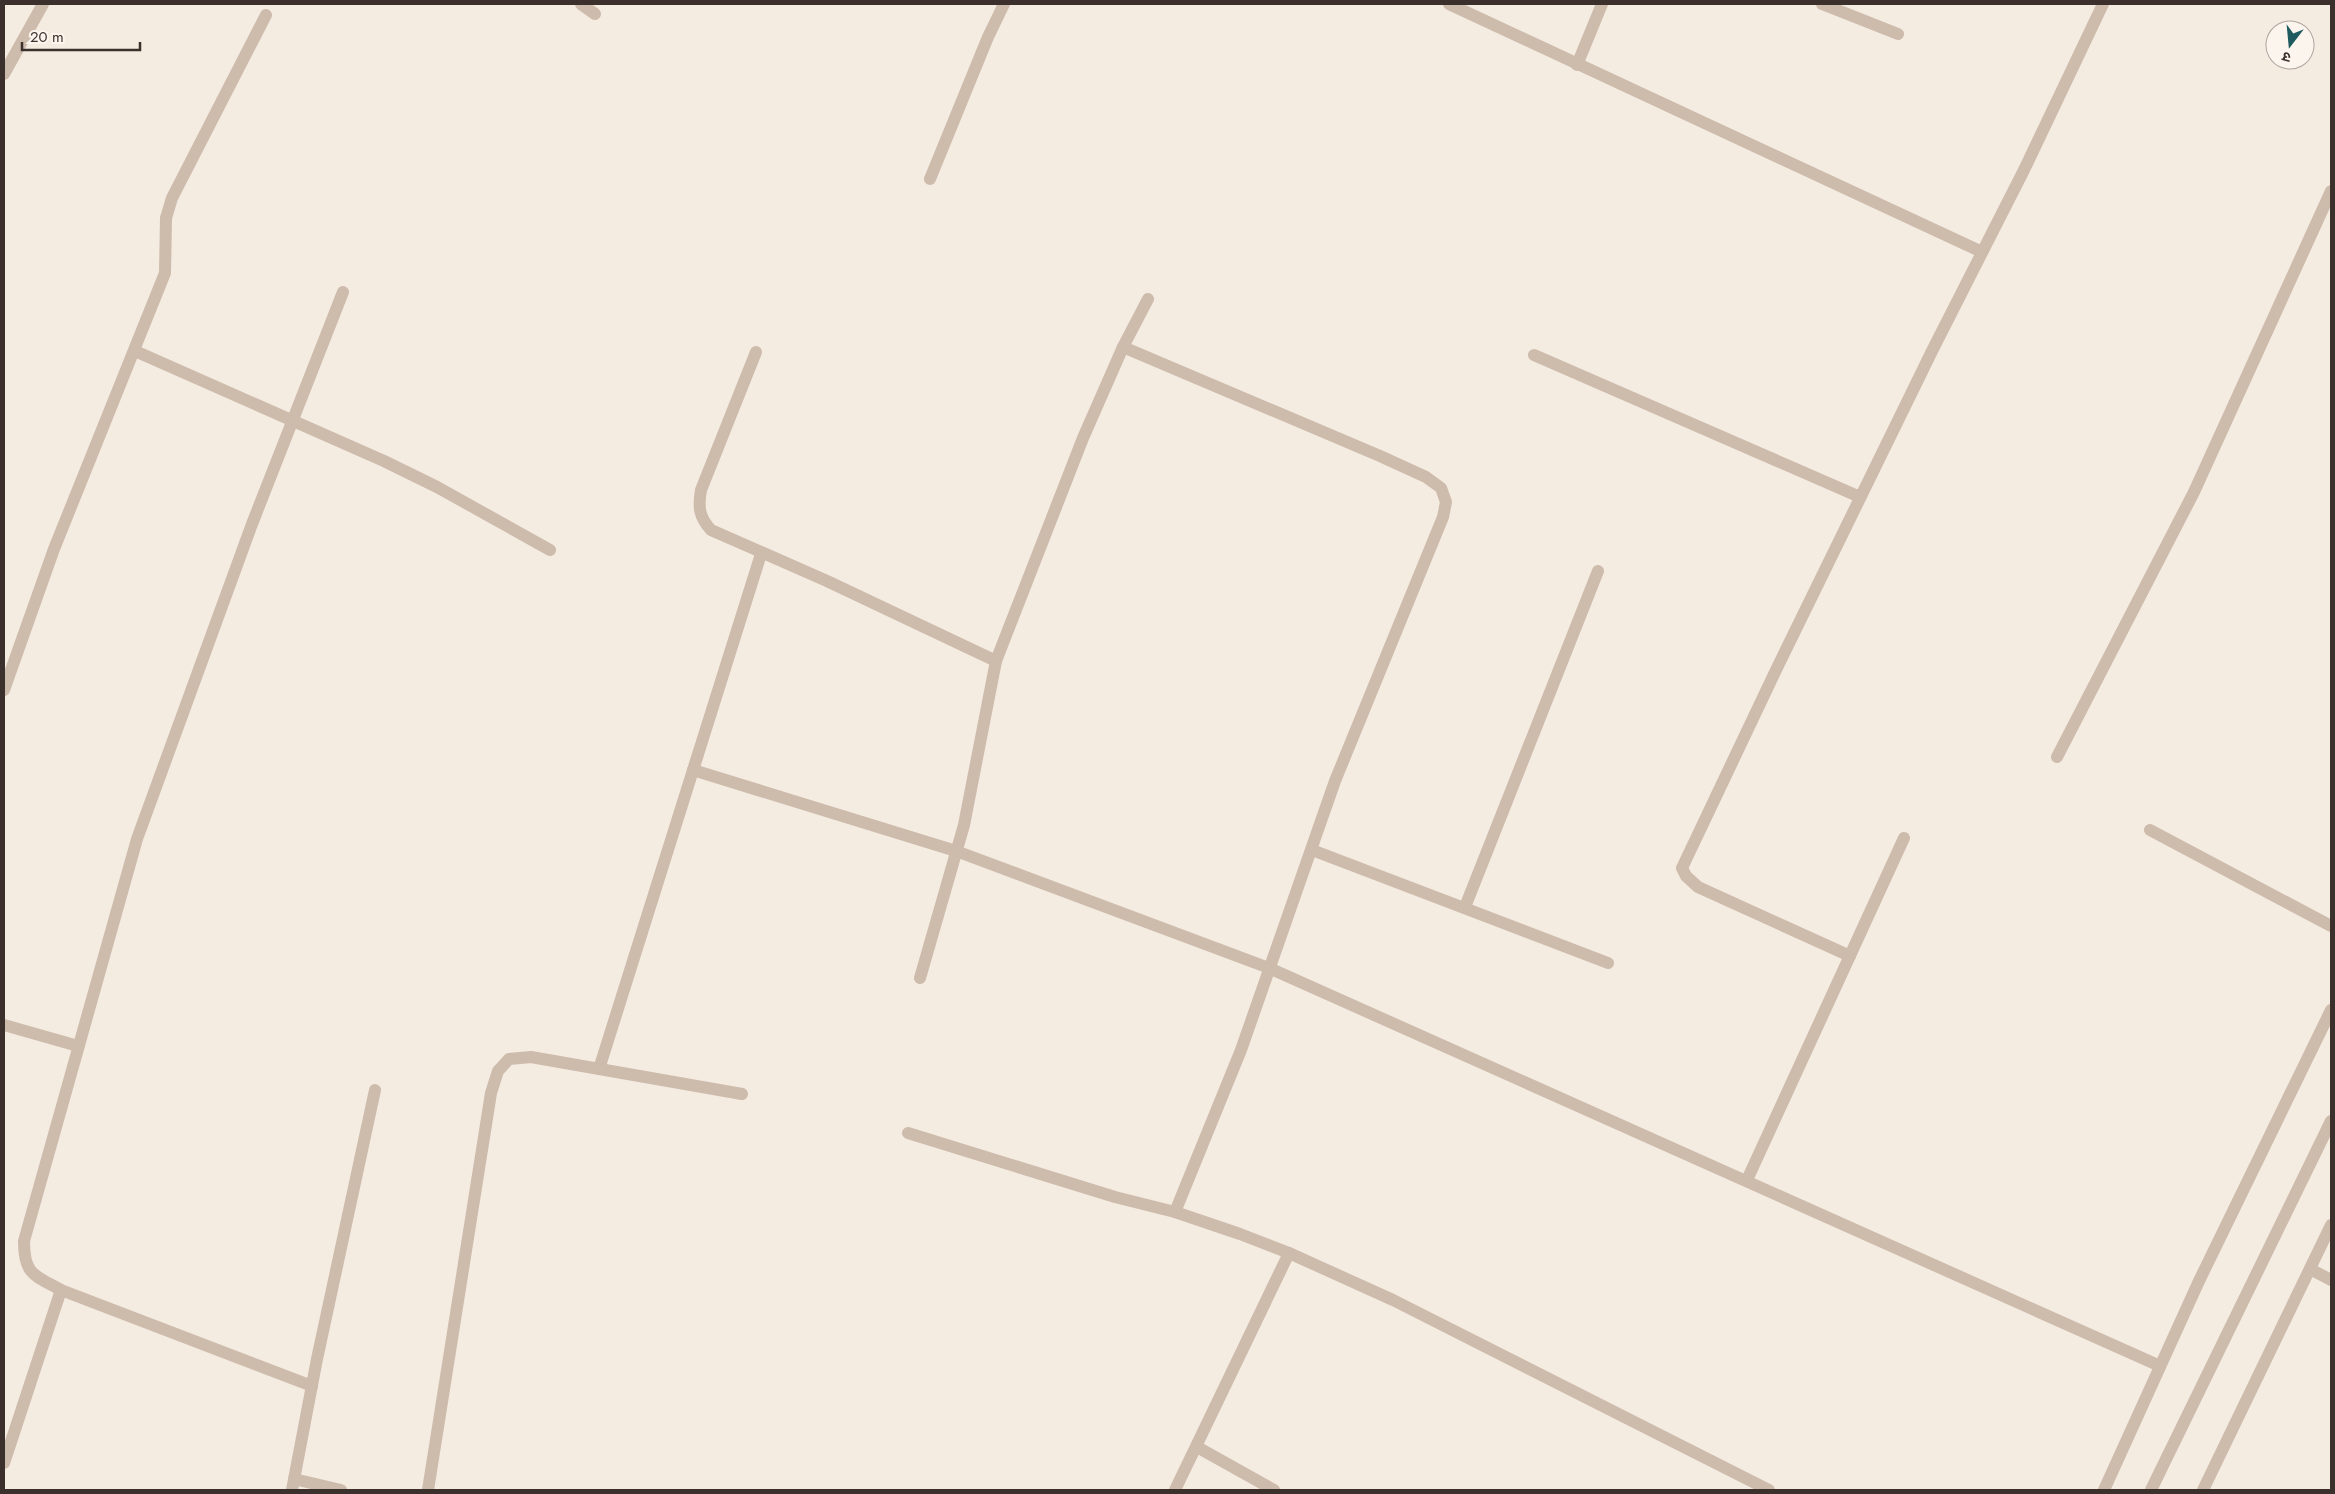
<svg xmlns="http://www.w3.org/2000/svg" width="2335" height="1494" viewBox="0 0 2335 1494" font-family="Jost,'Noto Sans Devanagari',sans-serif">
	<style>
		.lines { fill: none; stroke-linecap: round; stroke-linejoin: round }
		.minor { stroke: #cdbbac; stroke-width: 12 }
	</style>
	<rect width="100%" height="100%" fill="#f4ebe1"/>
	<g class="lines">
		<g class="minor">
			<path d="M 581,4 L 595,14"/>
			<path d="M 1449,4 L 1982,252"/>
			<path d="M 1822,4 L 1898,34"/>
			<path d="M 1577,65 L 1602,4"/>
			<path d="M 4,74 L 43,4"/>
			<path d="M 930,179 L 988,37 L 1004,4"/>
			<path d="M 1123,347 L 1380,456 L 1426,477 L 1441,488 L 1446,502 L 1443,517 L 1335,781 L 1241,1050 L 1175,1212"/>
			<path d="M 135,351 L 384,461 L 437,487 L 550,550"/>
			<path d="M 756,352 L 701,490 C 698,507 699,517 711,530 L 827,581 L 996,661"/>
			<path d="M 1534,355 L 1860,497"/>
			<path d="M 4,690 L 54,549 L 165,273 L 166,218 L 172,198 L 266,15"/>
			<path d="M 2057,757 L 2194,492 L 2331,191"/>
			<path d="M 693,770 L 956,851 L 1269,968 L 2160,1366"/>
			<path d="M 2150,830 L 2331,926"/>
			<path d="M 1312,850 L 1608,963"/>
			<path d="M 1465,907 L 1598,571"/>
			<path d="M 1850,956 L 1698,887 L 1686,876 L 1682,868 L 1776,670 L 1933,349 L 2024,170 L 2103,4"/>
			<path d="M 920,978 L 964,825 L 996,661 L 1083,438 L 1123,347 L 1148,299"/>
			<path d="M 4,1025 L 78,1046"/>
			<path d="M 599,1069 L 761,554"/>
			<path d="M 908,1133 L 1115,1197 L 1175,1212 L 1240,1234 L 1289,1253 L 1393,1300 L 1769,1490"/>
			<path d="M 1747,1180 L 1904,838"/>
			<path d="M 2310,1269 L 2331,1280"/>
			<path d="M 312,1386 L 61,1290 C 34,1275 24,1275 24,1241 L 137,839 L 252,524 L 343,292"/>
			<path d="M 1197,1447 L 1274,1490"/>
			<path d="M 4,1463 L 61,1290"/>
			<path d="M 294,1479 L 341,1490"/>
			<path d="M 292,1490 L 317,1359 L 375,1090"/>
			<path d="M 428,1490 L 491,1093 L 498,1071 L 509,1059 L 531,1057 L 742,1094"/>
			<path d="M 1175,1490 L 1289,1253"/>
			<path d="M 2104,1490 L 2199,1281 L 2331,1010"/>
			<path d="M 2151,1490 L 2331,1121"/>
			<path d="M 2203,1490 L 2331,1225"/>
		</g>
	</g>
	<rect width="2335" height="1494" fill="none" stroke="#3b302b" stroke-width="10"/>
	<g transform="translate(2290 45) rotate(196)"><circle r="24" fill="#fbf5ee" stroke="#aea6a0"/>
	<path d="M0-4L9 19L0 12L-9 19Z" fill="#1f5a5e"/>
	<text y="-8" font-size="14" font-weight="bold" text-anchor="middle" fill="#3b302b">उ</text>
	</g>
	<path d="M22 42v8h118v-8" fill="none" stroke="#3b302b" stroke-width="2.5"/>
	<text x="30" y="42" font-size="15" fill="#3b302b" stroke="#fbf5ee" stroke-width="4" paint-order="stroke">20 m</text>
</svg>
